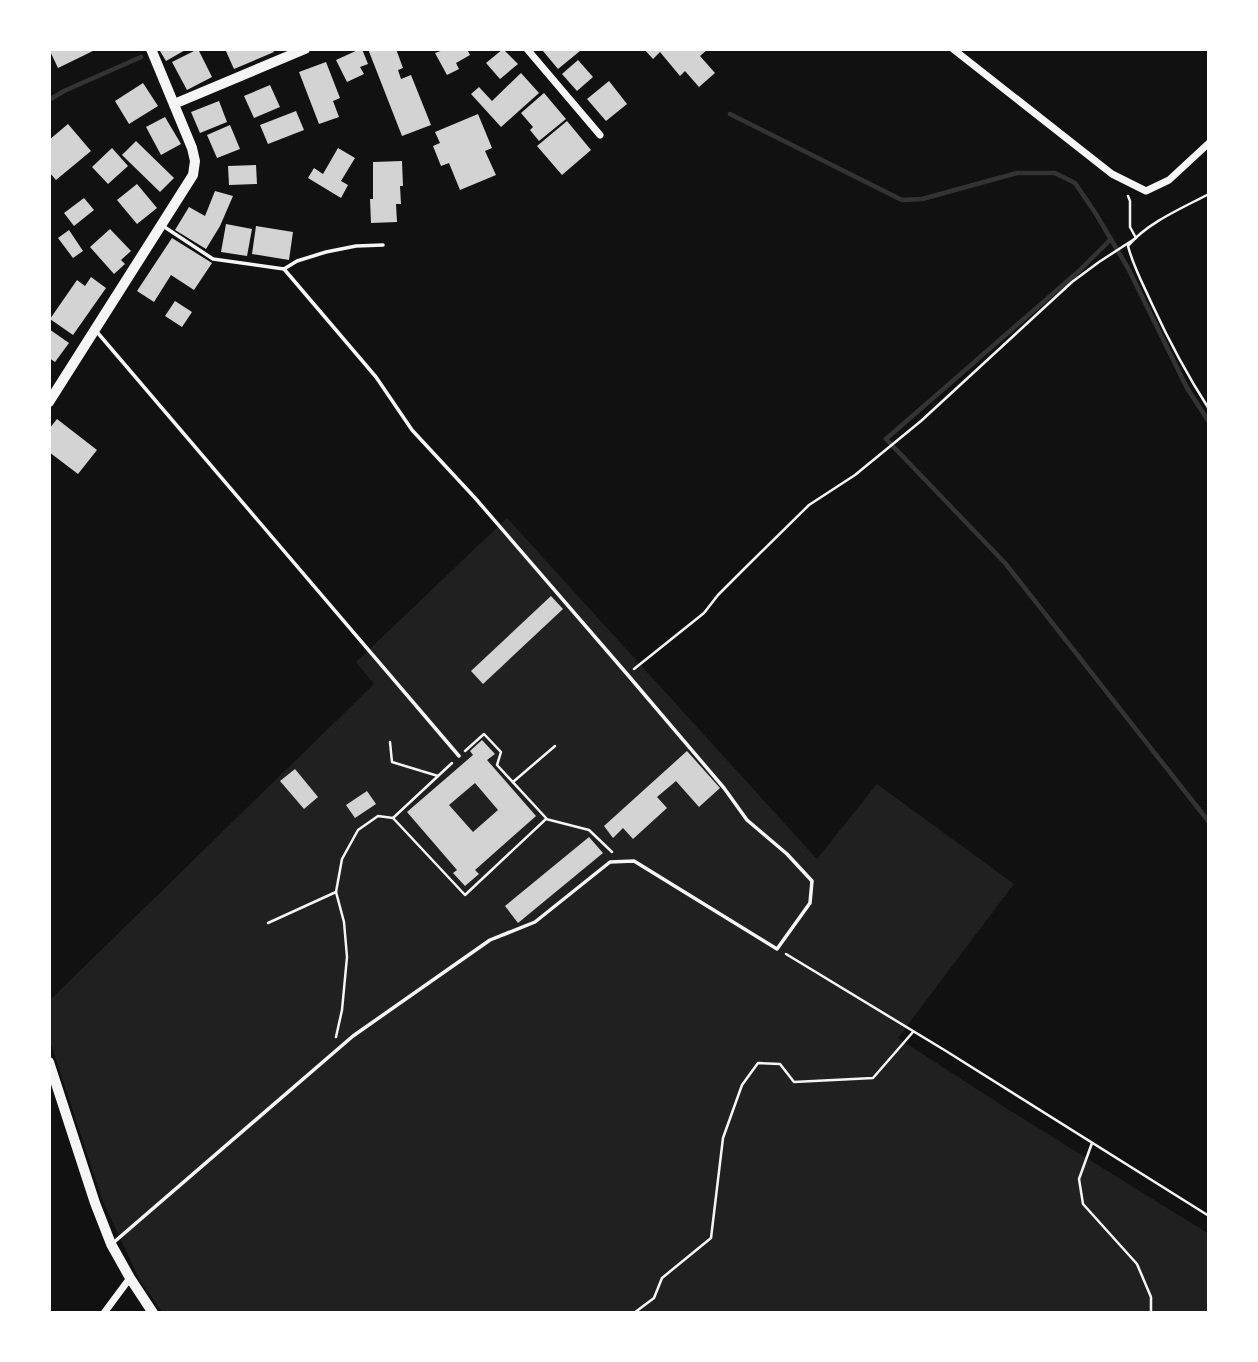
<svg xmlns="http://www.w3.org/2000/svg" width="1258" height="1362" viewBox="0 0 1258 1362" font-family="'Asap Condensed',sans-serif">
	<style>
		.green { fill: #202020 }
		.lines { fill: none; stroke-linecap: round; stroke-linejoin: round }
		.stream { stroke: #333; stroke-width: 4.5 }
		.building { fill: #d3d3d3; fill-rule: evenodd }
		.path { stroke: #f5f5f5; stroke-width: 2.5 }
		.service { stroke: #f5f5f5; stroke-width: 3.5 }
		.minor { stroke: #f5f5f5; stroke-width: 7 }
		.tertiary { stroke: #f5f5f5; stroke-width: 10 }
	</style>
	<rect width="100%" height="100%" fill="#111"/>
	<path class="green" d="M 507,518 L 817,859 L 877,784 L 1014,884 L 898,1038 L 1009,1110 L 1209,1234 L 1209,1313 L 163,1313 L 140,1281 L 102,1199 L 49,1038 L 49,1001 L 374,684 L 356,662 Z"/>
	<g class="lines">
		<g class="stream">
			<path d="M 49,100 L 64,91 L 141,57"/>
			<path d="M 730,114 L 902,200 L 922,199 L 1017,173 L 1055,173 L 1075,183 L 1096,214 L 1128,268 L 1187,388 L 1209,422"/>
			<path d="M 1111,239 L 1079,271 L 886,439 L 1005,563 L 1209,822"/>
		</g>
	</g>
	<g class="building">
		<path d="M 49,49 L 97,49 L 58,68 Z"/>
		<path d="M 164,49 L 187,49 L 166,61 L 160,51 Z"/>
		<path d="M 198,49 L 212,77 L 187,90 L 172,62 Z"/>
		<path d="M 225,49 L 272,49 L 274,52 L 234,69 Z"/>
		<path d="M 360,49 L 362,49 L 368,64 L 360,67 L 364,74 L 347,82 L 336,60 Z"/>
		<path d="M 368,49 L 396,49 L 403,68 L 398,70 L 401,79 L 411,75 L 431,125 L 402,136 Z"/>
		<path d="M 446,49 L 467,49 L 470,55 L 456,63 L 459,69 L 447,75 L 435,53 Z"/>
		<path d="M 503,49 L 518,64 L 500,79 L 486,63 Z"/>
		<path d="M 546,49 L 579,49 L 580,51 L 558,69 L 543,51 Z"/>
		<path d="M 644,49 L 708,49 L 700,56 L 715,73 L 699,87 L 685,71 L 680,76 L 660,52 L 653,59 Z"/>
		<path d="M 578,60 L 593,77 L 577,91 L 562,74 Z"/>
		<path d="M 326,62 L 340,98 L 333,101 L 339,117 L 319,124 L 299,72 Z"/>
		<path d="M 521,73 L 539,93 L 501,127 L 471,94 L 479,87 L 492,101 Z"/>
		<path d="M 609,81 L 627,104 L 606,121 L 587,99 Z"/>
		<path d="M 143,83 L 158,106 L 129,124 L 115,101 Z"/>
		<path d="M 270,85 L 280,107 L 254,118 L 244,96 Z"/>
		<path d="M 544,93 L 566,119 L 539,141 L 530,130 L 533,127 L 521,113 Z"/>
		<path d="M 219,101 L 227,122 L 200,133 L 191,112 Z"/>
		<path d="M 296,111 L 304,130 L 268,144 L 260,125 Z"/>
		<path d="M 478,114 L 492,148 L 485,151 L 496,175 L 460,190 L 449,163 L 441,166 L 433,146 L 440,143 L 435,132 Z"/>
		<path d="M 165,117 L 181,144 L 161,155 L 146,127 Z"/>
		<path d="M 567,121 L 591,150 L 562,175 L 537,146 Z"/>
		<path d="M 68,124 L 91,151 L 56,180 L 49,172 L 49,140 Z"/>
		<path d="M 230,125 L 240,149 L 217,158 L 207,135 Z"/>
		<path d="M 136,141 L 174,178 L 160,192 L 122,155 Z"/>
		<path d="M 112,148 L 128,166 L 108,184 L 92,167 Z"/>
		<path d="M 338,148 L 355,158 L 341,181 L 348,185 L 341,198 L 308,178 L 314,168 L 323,174 Z"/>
		<path d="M 402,161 L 403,186 L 400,186 L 401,204 L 396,204 L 397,222 L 371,223 L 370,199 L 373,199 L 373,162 Z"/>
		<path d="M 256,165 L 257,184 L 229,185 L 228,166 Z"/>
		<path d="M 137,184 L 157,208 L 137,224 L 117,200 Z"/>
		<path d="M 215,191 L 233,196 L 220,226 L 206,249 L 175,230 L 189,207 L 205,216 Z"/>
		<path d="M 84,198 L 94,210 L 74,226 L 64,213 Z"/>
		<path d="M 226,224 L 252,229 L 247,256 L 221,252 Z"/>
		<path d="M 256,226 L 293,232 L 289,260 L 252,254 Z"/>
		<path d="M 110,229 L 131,251 L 121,260 L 125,264 L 114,274 L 90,247 Z"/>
		<path d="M 69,230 L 83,251 L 73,258 L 58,238 Z"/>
		<path d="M 172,238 L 212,263 L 194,290 L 171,275 L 154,302 L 137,291 Z"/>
		<path d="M 91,277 L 106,288 L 73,335 L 50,319 L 77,280 L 85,286 Z"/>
		<path d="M 175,301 L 192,312 L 182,327 L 165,316 Z"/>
		<path d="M 49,329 L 69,343 L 55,362 L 49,358 Z"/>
		<path d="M 57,419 L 97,450 L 78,474 L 49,452 L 49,429 Z"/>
		<path d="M 551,596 L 563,609 L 483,684 L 471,671 Z"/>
		<path d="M 482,740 L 495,754 L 487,760 L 536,816 L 475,870 L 479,874 L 465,886 L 453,873 L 457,870 L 407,812 L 473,755 L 470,751 ZM 475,783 L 498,810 L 473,832 L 449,805 Z"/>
		<path d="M 687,751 L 720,788 L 699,807 L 676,781 L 657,797 L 667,808 L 633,839 L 623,828 L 613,838 L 604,826 Z"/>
		<path d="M 295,769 L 318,797 L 304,809 L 280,781 Z"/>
		<path d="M 367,791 L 376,804 L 355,818 L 346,805 Z"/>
		<path d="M 589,837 L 603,853 L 518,923 L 505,906 Z"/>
	</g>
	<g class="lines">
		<g class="path">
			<path d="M 1209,194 C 1182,208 1147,223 1128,246 C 1133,266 1143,284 1151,302 C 1168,339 1187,375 1209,409"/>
			<path d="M 634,669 L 704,613 L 718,595 L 745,568 L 809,505 L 855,475 L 921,421 L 1072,282 L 1099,262 L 1136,238 L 1130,227 L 1130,201 L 1128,196"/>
			<path d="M 390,742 L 392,762 L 438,776"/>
			<path d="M 465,751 L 484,734 L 501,752 L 497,765 L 546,818"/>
			<path d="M 513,782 L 555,746"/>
			<path d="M 393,818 L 452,763"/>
			<path d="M 268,923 L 336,892"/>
			<path d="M 786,954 L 946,1051 L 1209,1216"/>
			<path d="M 336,1037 L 342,1010 L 347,957 L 344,922 L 336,892 L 342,859 L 358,830 L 378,816 L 393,818 L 465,895 L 546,819 L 589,830 L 612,852"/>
			<path d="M 1092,1143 L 1079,1179 L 1083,1204 L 1137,1264 L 1151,1297 L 1151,1313"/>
			<path d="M 634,1313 L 654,1298 L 662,1278 L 711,1238 L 723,1138 L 742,1085 L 758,1063 L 780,1064 L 794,1082 L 873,1078 L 913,1032"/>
		</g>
		<g class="service">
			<path d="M 163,226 L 213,259 L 284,269 L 297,261 L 326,252 L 356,246 L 383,245"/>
			<path d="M 97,332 L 459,756"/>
			<path d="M 113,1243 L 353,1036 L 490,940 L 535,922 L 610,862 L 634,861 L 777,949 L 810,903 L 812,881 L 787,854 L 747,820 L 724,788 L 627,674 L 476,499 L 412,430 L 376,377 L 284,269"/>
		</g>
		<g class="minor">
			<path d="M 527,49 L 600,135"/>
			<path d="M 953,49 L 1112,174 L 1146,191 L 1169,180 L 1209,143"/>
			<path d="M 104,1313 L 130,1278"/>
		</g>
		<g class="tertiary">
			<path d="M 174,104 L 305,49"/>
			<path d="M 49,402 L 193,175 L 195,161 L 192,148 L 151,49"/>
			<path d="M 49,1062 L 95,1203 L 111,1244 L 130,1278 L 153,1313"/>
		</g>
	</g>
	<rect width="1258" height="1362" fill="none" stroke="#ffffff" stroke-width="102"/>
</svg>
